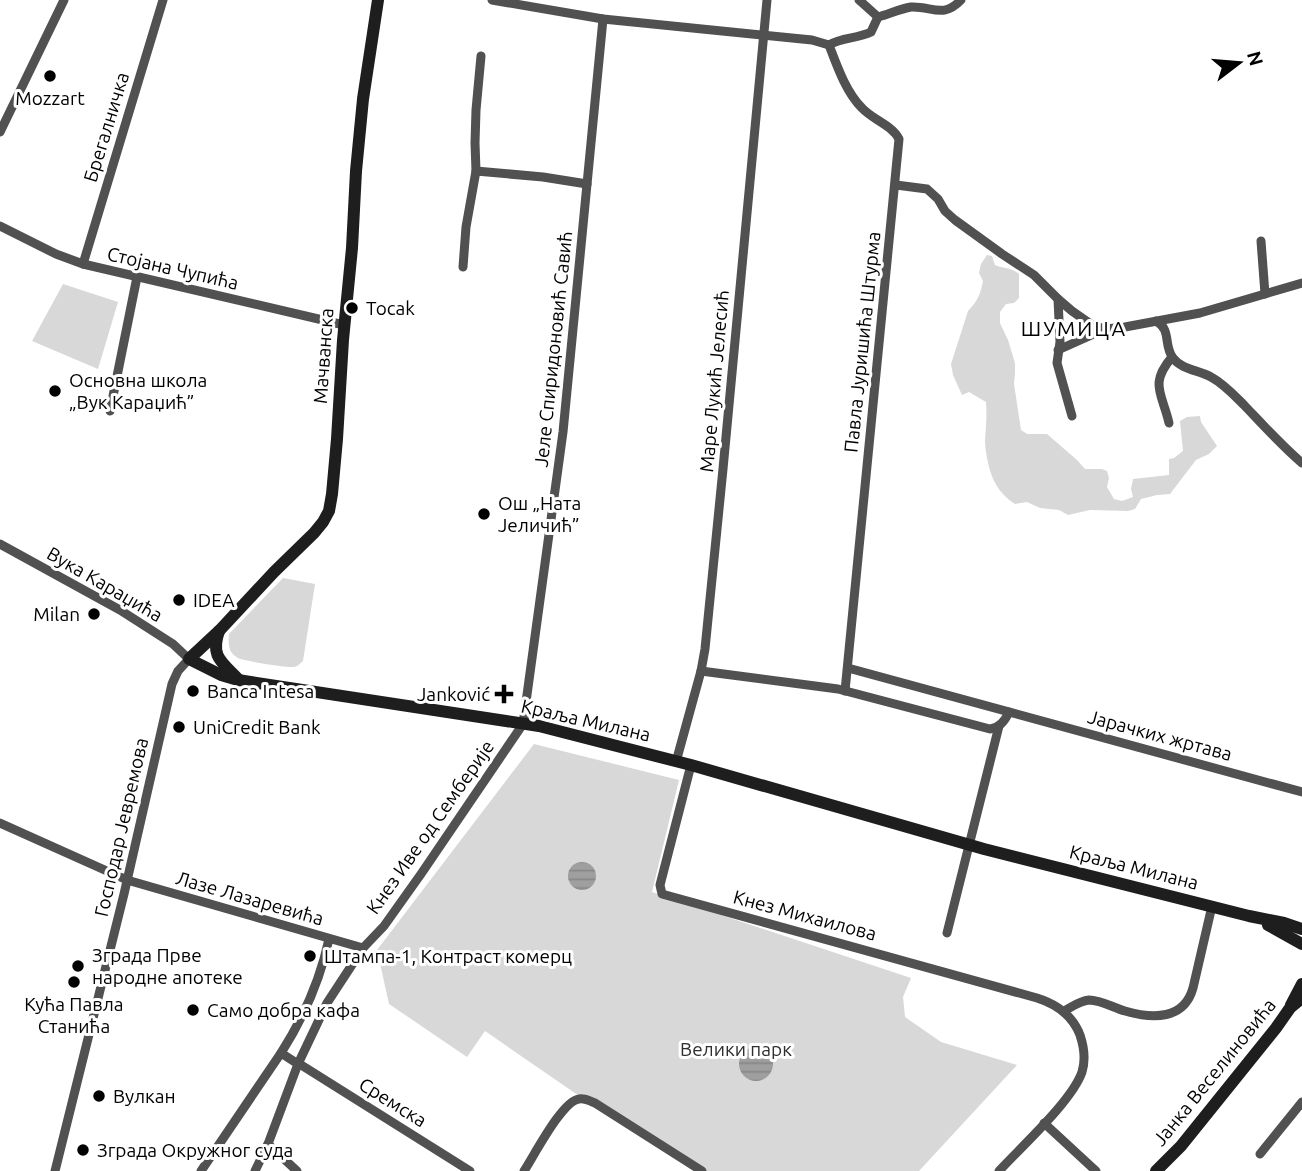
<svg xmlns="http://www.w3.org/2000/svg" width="1302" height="1171" viewBox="0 0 1302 1171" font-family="Ubuntu,sans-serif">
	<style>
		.green { fill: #d8d8d8 }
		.water { fill: url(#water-rules) }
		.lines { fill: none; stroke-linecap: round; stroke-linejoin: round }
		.street { stroke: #515151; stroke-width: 9 }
		.secondary { stroke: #1e1e1e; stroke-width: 12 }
		.poi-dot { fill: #000; stroke: #fff; stroke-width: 2.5 }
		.labels { text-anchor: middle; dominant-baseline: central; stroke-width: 6; stroke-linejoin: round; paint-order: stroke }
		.poi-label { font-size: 19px; fill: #000; stroke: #fff; text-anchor: start }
		.street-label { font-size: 19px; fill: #000; stroke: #fff }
		.park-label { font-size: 19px; fill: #2f2f2f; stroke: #fff }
		.neighbourhood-label { font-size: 21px; letter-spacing: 2px; fill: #000; stroke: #fff }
	</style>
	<defs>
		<pattern id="water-rules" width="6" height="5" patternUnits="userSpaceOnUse" patternTransform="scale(1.75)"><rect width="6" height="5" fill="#9f9f9f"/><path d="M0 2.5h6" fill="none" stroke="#878787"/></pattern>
	</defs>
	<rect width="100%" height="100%" fill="#fff"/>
	<g class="green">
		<path d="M 987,255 L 992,256 L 995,265 C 1004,269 1011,267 1019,274 L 1019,298 L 1014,303 L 1006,304 L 1000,312 L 1000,323 L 1008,340 L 1015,363 L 1015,373 L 1014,384 L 1021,430 L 1027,434 L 1047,434 L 1077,460 L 1085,469 L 1102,469 L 1107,471 L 1109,478 L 1107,487 L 1114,499 L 1122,501 L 1133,497 L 1131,489 L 1133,479 L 1169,475 L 1169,459 L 1174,458 L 1183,451 L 1180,421 L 1187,417 L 1200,416 L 1201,422 L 1217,446 L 1209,454 L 1196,460 L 1170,494 L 1157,495 L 1141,499 L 1135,509 L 1128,511 L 1090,510 L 1068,515 L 1059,510 L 1040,508 L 1027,502 L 1015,504 C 997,492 991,478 987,458 C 986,452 985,446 985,441 C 986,426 987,417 986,402 L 969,392 L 962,395 L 953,375 L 951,364 L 968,311 C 977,302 981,293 983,281 L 979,273 L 981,264 Z"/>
		<path d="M 63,284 L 118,302 L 98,369 L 32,341 Z"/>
		<path d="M 283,578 L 315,584 L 303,661 C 299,664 299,666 294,667 C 288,668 244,661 238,658 C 228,653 228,643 229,634 Z"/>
		<path d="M 534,744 L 679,780 L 652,892 L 911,978 L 903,997 L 905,1017 L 941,1042 L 1017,1065 L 919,1171 L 701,1171 L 598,1109 L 485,1031 L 467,1057 L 389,1004 L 377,950 Z"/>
	</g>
	<g class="water">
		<circle cx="582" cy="876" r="14"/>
		<circle cx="756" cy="1064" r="17"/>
	</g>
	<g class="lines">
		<g class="street">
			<path d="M 492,0 L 603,19 L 812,40 L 829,45"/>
			<path d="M 859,0 L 878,17"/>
			<path d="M 878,17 C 889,14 900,9 911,7 C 932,6 943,19 961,0"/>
			<path d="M 829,45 C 837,66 846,92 862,108 C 873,120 892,125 899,139 L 845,691"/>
			<path d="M 829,45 C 842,37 857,39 871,32 L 878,17"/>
			<path d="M 0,132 L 64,0"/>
			<path d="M 476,171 L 543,177 L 587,184"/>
			<path d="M 896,185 L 927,189 L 938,199 L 945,211 L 955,220 L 1002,254 L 1034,275 L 1058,299 L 1072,311 L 1092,325 L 1105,329 L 1125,327 L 1200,313 L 1302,283"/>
			<path d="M 0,226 L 56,254 L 83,264 L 344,325"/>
			<path d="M 1261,241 L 1265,294"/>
			<path d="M 83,264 L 163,0"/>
			<path d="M 463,267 L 466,227 L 476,171 L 475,143 L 476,110 L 481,56"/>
			<path d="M 1058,299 L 1060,342 L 1057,363 L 1072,416"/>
			<path d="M 1156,321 C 1172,330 1163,345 1173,358 C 1182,370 1199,370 1211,377 C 1224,384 1234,395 1244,405 C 1263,425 1281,445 1302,463"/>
			<path d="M 1058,350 L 1105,329"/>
			<path d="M 110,411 L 137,277"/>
			<path d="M 1169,423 C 1162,393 1149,384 1172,357"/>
			<path d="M 0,544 L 120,610 L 173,644 L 189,659 L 178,671 L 172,684 L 124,894 L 55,1171"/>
			<path d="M 848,668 L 1302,792"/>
			<path d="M 701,671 L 838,689 L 990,729 C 999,728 1005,721 1009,712"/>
			<path d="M 676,762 L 701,671 L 705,649 L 723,469 L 767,0"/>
			<path d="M 691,765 L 660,885 L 662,894 L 1037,998 C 1056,1004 1072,1014 1080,1035 C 1084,1047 1086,1059 1082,1072 C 1072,1101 1021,1147 999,1171"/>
			<path d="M 0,823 L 127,880 L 363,948"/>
			<path d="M 947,933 L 999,726"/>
			<path d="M 1064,1011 C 1072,1007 1079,1001 1089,1000 C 1101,1000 1114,1008 1125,1011 C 1153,1019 1184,1020 1193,988 L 1212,906"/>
			<path d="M 281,1053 C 304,1017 320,981 329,939"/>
			<path d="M 298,1063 L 470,1171"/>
			<path d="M 1044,1123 L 1096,1171"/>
			<path d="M 268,1144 L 297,1171"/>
			<path d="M 1260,1154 L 1302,1102"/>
			<path d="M 201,1171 L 281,1053 L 298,1064"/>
			<path d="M 255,1171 L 268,1144 L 298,1064 L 327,1003 L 363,948 L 384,926 L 421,874 L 523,724 L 563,432 L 603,19"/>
			<path d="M 524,1171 C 534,1156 562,1101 579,1099 C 585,1098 590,1101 595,1103 L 702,1171"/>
		</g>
		<g class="secondary">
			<path d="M 378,0 L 363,99 L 356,171 L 352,248 L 343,340 L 337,439 L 332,494 L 329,511 L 323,522 L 314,533 L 274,572 L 219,631 L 189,659 L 221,675 L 238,680 L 539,726 L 691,765 L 984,849 L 1249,916 L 1284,923 L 1302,929"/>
			<path d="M 219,631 C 210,657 222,662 238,679"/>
			<path d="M 1268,925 L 1302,944"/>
			<path d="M 1291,1005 L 1302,984"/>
			<path d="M 1156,1171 L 1181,1146 L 1276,1028 L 1290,1008 L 1302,998"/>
		</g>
	</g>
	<g class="poi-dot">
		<circle cx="50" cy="76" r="7"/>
		<circle cx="352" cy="308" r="7"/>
		<circle cx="55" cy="391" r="7"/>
		<circle cx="484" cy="514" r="7"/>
		<circle cx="179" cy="600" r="7"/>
		<circle cx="94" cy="614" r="7"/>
		<circle cx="193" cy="691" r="7"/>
		<path d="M500.5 683.5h7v7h7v7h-7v7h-7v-7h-7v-7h7z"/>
		<circle cx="179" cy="727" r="7"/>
		<circle cx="310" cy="956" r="7"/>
		<circle cx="78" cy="966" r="7"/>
		<circle cx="74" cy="982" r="7"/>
		<circle cx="193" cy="1010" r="7"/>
		<circle cx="99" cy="1096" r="7"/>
		<circle cx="83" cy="1150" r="7"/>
	</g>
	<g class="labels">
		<g class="poi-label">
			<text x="50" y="98" text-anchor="middle">Mozzart</text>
			<text x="366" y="308">Tocak</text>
			<text x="69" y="380">Основна школа<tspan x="69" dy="22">„Вук Караџић”</tspan></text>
			<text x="498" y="503">Ош „Ната<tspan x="498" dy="22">Јеличић”</tspan></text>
			<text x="193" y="600">IDEA</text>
			<text x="80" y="614" text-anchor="end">Milan</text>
			<text x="207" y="691">Banca Intesa</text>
			<text x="490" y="694" text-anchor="end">Janković</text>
			<text x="193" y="727">UniCredit Bank</text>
			<text x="92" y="955">Зграда Прве<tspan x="92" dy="22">народне апотеке</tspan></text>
			<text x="324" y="956">Штампа-1, Контраст комерц</text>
			<text x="74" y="1004" text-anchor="middle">Кућа Павла<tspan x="74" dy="22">Станића</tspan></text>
			<text x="207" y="1010">Само добра кафа</text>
			<text x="113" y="1096">Вулкан</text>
			<text x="97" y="1150">Зграда Окружног суда</text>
		</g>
		<g class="street-label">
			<text transform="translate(106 127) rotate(-73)">Брегалничка</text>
			<text transform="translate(173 268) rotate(13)">Стојана Чупића</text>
			<text transform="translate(862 342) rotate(-84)">Павла Јуришића Штурма</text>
			<text transform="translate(553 349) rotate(-84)">Јеле Спиридоновић Савић</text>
			<text transform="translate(323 356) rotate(-86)">Мачванска</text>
			<text transform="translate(714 381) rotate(-85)">Маре Лукић Јелесић</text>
			<text transform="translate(105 584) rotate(30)">Вука Караџића</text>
			<text transform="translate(586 720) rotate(13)">Краља Милана</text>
			<text transform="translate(1160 735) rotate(15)">Јарачких жртава</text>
			<text transform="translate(121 827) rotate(-77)">Господар Јевремова</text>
			<text transform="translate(430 827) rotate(-55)">Кнез Иве од Семберије</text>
			<text transform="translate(1134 867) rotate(14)">Краља Милана</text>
			<text transform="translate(250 898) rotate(16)">Лазе Лазаревића</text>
			<text transform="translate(805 915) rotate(15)">Кнез Михаилова</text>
			<text transform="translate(1214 1072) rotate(-51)">Јанка Веселиновића</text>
			<text transform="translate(393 1102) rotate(32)">Сремска</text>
		</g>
		<g class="park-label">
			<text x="736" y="1049">Велики парк</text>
		</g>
		<g class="neighbourhood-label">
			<text x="1074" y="328">ШУМИЦА</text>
		</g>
	</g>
	<g transform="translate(1239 63) rotate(74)" stroke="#ffffff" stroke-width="5" paint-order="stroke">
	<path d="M0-5L12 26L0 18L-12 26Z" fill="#000000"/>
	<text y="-10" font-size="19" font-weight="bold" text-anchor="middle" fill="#000000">N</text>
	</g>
</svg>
